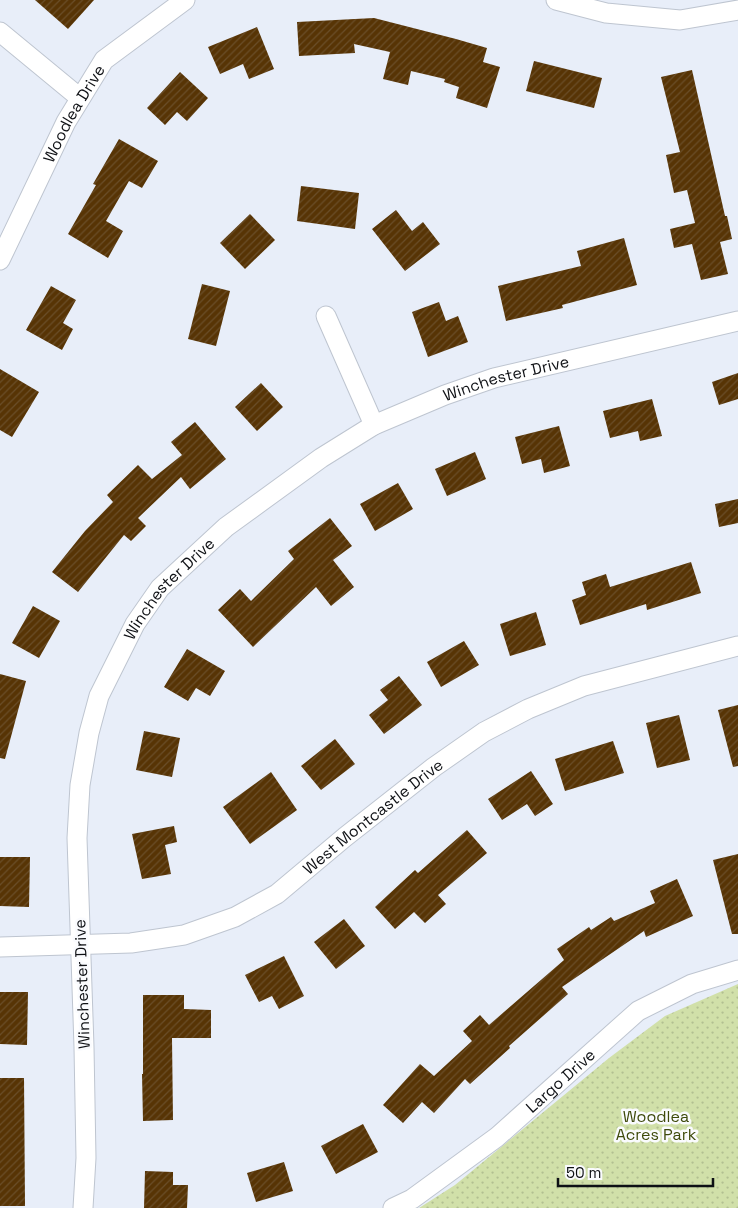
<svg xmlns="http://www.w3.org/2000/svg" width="738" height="1208" viewBox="0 0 738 1208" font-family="'Space Grotesk',sans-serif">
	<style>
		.park { fill: url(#park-dots) }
		.building { fill: url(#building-hatch) }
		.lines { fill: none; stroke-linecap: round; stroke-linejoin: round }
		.minor-casing { stroke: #bec5d0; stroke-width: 21 }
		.minor { stroke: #fff; stroke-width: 19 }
		.labels { text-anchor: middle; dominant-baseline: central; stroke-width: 5; stroke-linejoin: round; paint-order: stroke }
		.street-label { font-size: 16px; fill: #0f1115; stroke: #fafbfe }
		.park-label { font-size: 16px; fill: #3e4a0b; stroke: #fafbfe }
	</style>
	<defs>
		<pattern id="park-dots" width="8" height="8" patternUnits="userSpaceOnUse" patternTransform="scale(1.25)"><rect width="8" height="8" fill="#d1e0a9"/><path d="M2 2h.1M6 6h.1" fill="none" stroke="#b2bf91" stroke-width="1.8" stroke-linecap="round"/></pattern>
		<pattern id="building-hatch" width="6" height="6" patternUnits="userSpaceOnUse" patternTransform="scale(1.25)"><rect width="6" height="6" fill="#573405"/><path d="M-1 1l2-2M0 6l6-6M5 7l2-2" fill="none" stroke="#6a4e29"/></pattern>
	</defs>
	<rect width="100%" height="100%" fill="#e8eef9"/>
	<path class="park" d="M 738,984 L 738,1208 L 419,1208 L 455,1185 L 609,1058 L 665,1016 Z"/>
	<g class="building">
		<path d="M 35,0 L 94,0 L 68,29 Z"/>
		<path d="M 374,18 L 456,39 L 487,48 L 483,62 L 500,67 L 487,108 L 456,98 L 459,87 L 444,82 L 445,79 L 411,71 L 408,85 L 383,79 L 390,52 L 354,44 L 355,53 L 299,56 L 297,22 Z"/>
		<path d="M 257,27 L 274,69 L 249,79 L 243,64 L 220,74 L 208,47 Z"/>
		<path d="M 534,61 L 602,78 L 594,108 L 526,91 Z"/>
		<path d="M 692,70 L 725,216 L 727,216 L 732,239 L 720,242 L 728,274 L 701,280 L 692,244 L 674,248 L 670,229 L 695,223 L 687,190 L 674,193 L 666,155 L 680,152 L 661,77 Z"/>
		<path d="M 180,72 L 208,98 L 187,121 L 177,112 L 165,125 L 147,108 Z"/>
		<path d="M 119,139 L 158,161 L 142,188 L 129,181 L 106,221 L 123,231 L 108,258 L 68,234 L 96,185 L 93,184 Z"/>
		<path d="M 301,186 L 359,193 L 355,229 L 297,221 Z"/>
		<path d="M 396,210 L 412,231 L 423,222 L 440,244 L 405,271 L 372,229 Z"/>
		<path d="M 250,214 L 275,240 L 245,269 L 220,243 Z"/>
		<path d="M 624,238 L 637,285 L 562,305 L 563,308 L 506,321 L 498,286 L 581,266 L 577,251 Z"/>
		<path d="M 202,284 L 230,291 L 216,346 L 188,339 Z"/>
		<path d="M 51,286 L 76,300 L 63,323 L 73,329 L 62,350 L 26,330 Z"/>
		<path d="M 439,302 L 446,321 L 458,316 L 468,342 L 428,357 L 412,312 Z"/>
		<path d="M 0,369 L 39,392 L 12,437 L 0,430 Z"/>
		<path d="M 738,373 L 738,399 L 719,405 L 712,382 Z"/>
		<path d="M 261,383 L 283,407 L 257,431 L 235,407 Z"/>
		<path d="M 652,399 L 662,436 L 640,441 L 638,431 L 610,438 L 603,411 Z"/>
		<path d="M 195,422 L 226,459 L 190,489 L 181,477 L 138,518 L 146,526 L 131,541 L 124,535 L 78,592 L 52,572 L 85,531 L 113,502 L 107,495 L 138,465 L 152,479 L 182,455 L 171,442 Z"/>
		<path d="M 559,426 L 570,466 L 544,473 L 541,459 L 522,464 L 515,437 Z"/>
		<path d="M 475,452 L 486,479 L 447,496 L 435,469 Z"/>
		<path d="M 398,483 L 413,509 L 375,531 L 360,504 Z"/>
		<path d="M 738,499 L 738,523 L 719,527 L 715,504 Z"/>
		<path d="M 330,518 L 352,546 L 333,560 L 354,587 L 331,606 L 316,587 L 253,647 L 218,610 L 240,589 L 251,601 L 294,559 L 288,551 Z"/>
		<path d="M 691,562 L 701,593 L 647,610 L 646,604 L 580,625 L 572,600 L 586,595 L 582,582 L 606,574 L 610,587 Z"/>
		<path d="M 33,606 L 60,621 L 39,658 L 12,643 Z"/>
		<path d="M 536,612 L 546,645 L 510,656 L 500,624 Z"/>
		<path d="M 464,641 L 479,665 L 441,687 L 427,662 Z"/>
		<path d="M 187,649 L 225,671 L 210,696 L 196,688 L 188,701 L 164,687 Z"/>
		<path d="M 0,674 L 26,681 L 5,759 L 0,758 Z"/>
		<path d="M 399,676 L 422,705 L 384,734 L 369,715 L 388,700 L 380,690 Z"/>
		<path d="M 738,705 L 738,766 L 733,767 L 718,710 Z"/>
		<path d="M 679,715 L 690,760 L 657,768 L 646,723 Z"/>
		<path d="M 144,731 L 180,738 L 172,777 L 136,770 Z"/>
		<path d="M 335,739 L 355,764 L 321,790 L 301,766 Z"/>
		<path d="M 613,741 L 624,773 L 565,791 L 555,759 Z"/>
		<path d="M 531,771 L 553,804 L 535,816 L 527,804 L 502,820 L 488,799 Z"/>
		<path d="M 271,772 L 297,810 L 250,844 L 223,807 Z"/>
		<path d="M 174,826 L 177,842 L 165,845 L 171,874 L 142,879 L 132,834 Z"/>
		<path d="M 467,830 L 487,853 L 438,895 L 446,904 L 425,923 L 414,912 L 395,929 L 375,907 L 415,870 L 418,873 Z"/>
		<path d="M 738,854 L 738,934 L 732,934 L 713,860 Z"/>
		<path d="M 0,857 L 30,857 L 29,907 L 0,906 Z"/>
		<path d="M 677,879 L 693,916 L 646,937 L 644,931 L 562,987 L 568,994 L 509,1046 L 510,1048 L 470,1084 L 465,1079 L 434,1113 L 422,1102 L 403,1123 L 383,1105 L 420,1064 L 434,1076 L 472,1041 L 463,1031 L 480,1015 L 489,1025 L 564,960 L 557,949 L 589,927 L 591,930 L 611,917 L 614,921 L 655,903 L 650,891 Z"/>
		<path d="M 344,919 L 365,946 L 336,969 L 314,942 Z"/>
		<path d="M 284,956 L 304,996 L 279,1009 L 272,996 L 259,1002 L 245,975 Z"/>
		<path d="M 0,992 L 28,992 L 27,1045 L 0,1044 Z"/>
		<path d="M 143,995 L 184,995 L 184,1009 L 211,1010 L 211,1038 L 172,1038 L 173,1120 L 143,1121 L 142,1074 L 143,1074 Z"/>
		<path d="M 0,1078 L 24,1078 L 25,1206 L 0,1206 Z"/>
		<path d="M 363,1124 L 378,1152 L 336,1174 L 321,1146 Z"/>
		<path d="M 284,1162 L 293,1191 L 256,1202 L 247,1173 Z"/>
		<path d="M 145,1171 L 173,1172 L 173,1185 L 188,1185 L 187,1208 L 144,1208 Z"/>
	</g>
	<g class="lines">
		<g class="minor-casing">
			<g id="minor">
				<path d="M 556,0 L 606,13 L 680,20 L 738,10"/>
				<path d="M 0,32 L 80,98"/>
				<path id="s1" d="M 0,260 L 66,122 L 104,60 L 185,0"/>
				<path d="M 326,316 L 374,425"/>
				<path id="s2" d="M 0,947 L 131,943 L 184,935 L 235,917 L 277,894 L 345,837 L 434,767 L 484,732 L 528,709 L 584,686 L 738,646"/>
				<path id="s3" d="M 83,1208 L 86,1158 L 84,1047 L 77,838 L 80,785 L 89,733 L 99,696 L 135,624 L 160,588 L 226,527 L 321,458 L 374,425 L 445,395 L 494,378 L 738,321"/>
				<path id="s4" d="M 393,1208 L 412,1199 L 497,1137 L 638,1011 L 692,984 L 738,970"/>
			</g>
		</g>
		<use href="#minor" class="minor"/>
	</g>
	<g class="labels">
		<g class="street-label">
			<text stroke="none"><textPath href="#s1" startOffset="164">Woodlea Drive</textPath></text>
			<text stroke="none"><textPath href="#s3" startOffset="1049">Winchester Drive</textPath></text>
			<text stroke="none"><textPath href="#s3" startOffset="644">Winchester Drive</textPath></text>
			<text stroke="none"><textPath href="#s2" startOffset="410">West Montcastle Drive</textPath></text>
			<text transform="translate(82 984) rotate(-92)">Winchester Drive</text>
			<text stroke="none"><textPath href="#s4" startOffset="211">Largo Drive</textPath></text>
		</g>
		<g class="park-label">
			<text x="656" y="1116">Woodlea<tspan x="656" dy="18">Acres Park</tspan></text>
		</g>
	</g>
	<path d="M558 1178v8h155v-8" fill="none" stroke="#0f1115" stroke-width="2.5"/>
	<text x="566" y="1178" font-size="15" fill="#0f1115" stroke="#fafbfe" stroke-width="4" paint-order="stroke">50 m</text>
</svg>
